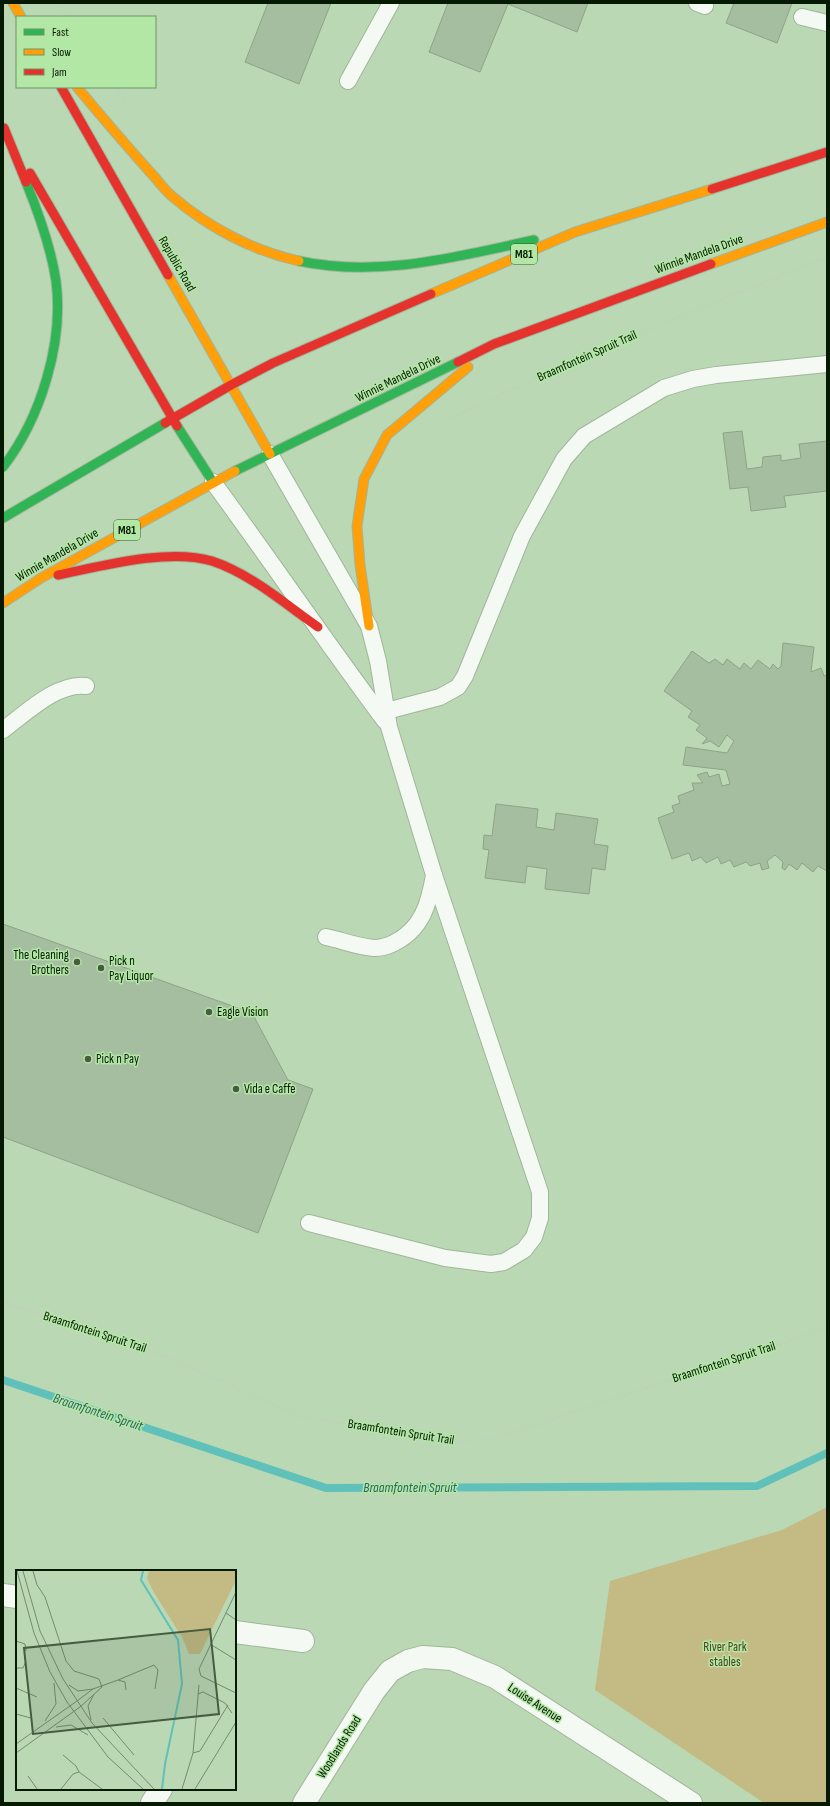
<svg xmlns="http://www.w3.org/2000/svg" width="830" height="1806" viewBox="0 0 830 1806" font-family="'Sofia Sans Condensed',sans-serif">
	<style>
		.green { fill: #c4ba84 }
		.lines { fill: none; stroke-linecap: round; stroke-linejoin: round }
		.stream { stroke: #60c1ba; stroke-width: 8 }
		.building { fill: #a6bea0; stroke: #8da387 }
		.lane-casing { stroke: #a0b69a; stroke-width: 18 }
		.street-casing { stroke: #a0b69a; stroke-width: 24 }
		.fast-casing { stroke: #a0b69a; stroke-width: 11 }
		.slow-casing { stroke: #a0b69a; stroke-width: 11 }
		.jam-casing { stroke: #a0b69a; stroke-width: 11 }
		.path { stroke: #c2cac0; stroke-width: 2.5; stroke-dasharray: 1 3; stroke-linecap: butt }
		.lane { stroke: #f5f9f4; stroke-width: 16 }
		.street { stroke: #f5f9f4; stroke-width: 22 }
		.fast { stroke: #30b455; stroke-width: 9 }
		.slow { stroke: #ff9f0a; stroke-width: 9 }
		.jam { stroke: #e5322d; stroke-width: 9 }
		.poi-dot { fill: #455c40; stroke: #b2e7a5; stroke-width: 1.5 }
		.labels { text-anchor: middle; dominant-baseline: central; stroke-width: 3; stroke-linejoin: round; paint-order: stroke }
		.shield { fill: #b2e7a5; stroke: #3a5733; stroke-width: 1 }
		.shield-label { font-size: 12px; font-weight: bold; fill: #061902 }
		.street-label { font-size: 13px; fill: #061902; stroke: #b2e7a5 }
		.poi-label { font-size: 13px; fill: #061902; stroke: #b2e7a5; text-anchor: start }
		.park-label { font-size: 13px; fill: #503d1c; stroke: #b2e7a5 }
		.water-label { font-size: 14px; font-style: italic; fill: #2c5f62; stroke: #b2e7a5 }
		.inset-river { fill: none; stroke: #60c1ba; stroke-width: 2 }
		.inset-road { fill: none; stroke: #738c6d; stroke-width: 1 }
		.view { fill: #455c40; fill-opacity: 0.15; stroke: #455c40; stroke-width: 2 }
		.inset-edge { fill: none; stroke: #061902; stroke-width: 2 }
	</style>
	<rect width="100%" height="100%" fill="#bbd8b4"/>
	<path class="green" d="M 827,1507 L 827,1803 L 764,1803 L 595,1690 L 610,1581 L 782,1530 Z"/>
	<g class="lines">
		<path class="stream" d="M 3,1380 L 326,1488 L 757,1486 L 827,1453"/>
	</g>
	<g class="building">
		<path d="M 268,3 L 331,3 L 299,84 L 245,62 Z"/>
		<path d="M 448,3 L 588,3 L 577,32 L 508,4 L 480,72 L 429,52 Z"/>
		<path d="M 734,3 L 792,3 L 777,43 L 726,23 Z"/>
		<path d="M 742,431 L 747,469 L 762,467 L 763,457 L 781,455 L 781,461 L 801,458 L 799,444 L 827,441 L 827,491 L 784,496 L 786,507 L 751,511 L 748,487 L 730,489 L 723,433 Z"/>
		<path d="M 783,643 L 814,647 L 811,672 L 821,668 L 824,676 L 827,675 L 827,871 L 818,866 L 813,872 L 802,863 L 797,870 L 789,864 L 785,870 L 782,868 L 783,862 L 775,855 L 767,861 L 769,868 L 762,870 L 760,863 L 750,866 L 746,862 L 734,867 L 730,860 L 721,864 L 718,857 L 706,863 L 701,857 L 692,861 L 689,853 L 672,859 L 658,818 L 674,812 L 672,806 L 680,803 L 678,796 L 694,790 L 692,783 L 703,783 L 697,775 L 707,772 L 709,777 L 719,774 L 722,786 L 730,784 L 726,770 L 683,765 L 686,747 L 727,753 L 734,741 L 727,735 L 719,747 L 710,741 L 702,744 L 707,738 L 696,730 L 700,725 L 688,717 L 692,711 L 664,691 L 692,651 L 709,663 L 715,659 L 723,665 L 727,659 L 740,669 L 744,663 L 751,669 L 758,660 L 770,669 L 773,664 L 778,669 L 781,666 Z"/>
		<path d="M 496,804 L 538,809 L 536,827 L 554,830 L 556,813 L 598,819 L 594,844 L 608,846 L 605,870 L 592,868 L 589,894 L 545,889 L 547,869 L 527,866 L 525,883 L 485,878 L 489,850 L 483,849 L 484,835 L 492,836 Z"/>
		<path d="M 3,924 L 252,1013 L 288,1080 L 313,1089 L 258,1233 L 3,1137 Z"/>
	</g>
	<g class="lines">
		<g class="lane-casing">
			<g id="lane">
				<path d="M 697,3 L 705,6"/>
				<path d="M 802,17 L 827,23"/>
				<path d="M 348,81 L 391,3"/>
				<path d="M 270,454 L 369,626 L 378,661 L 389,727 L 434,875 C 429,904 422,929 394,943 C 388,946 381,948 374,948 C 358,947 341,940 326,937"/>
				<path d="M 213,482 C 271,561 326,642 385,721"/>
				<path d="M 379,713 L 440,697 L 458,687 L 465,676 L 522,536 L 564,459 L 584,436 L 664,388 L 693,379 L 716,375 L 827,364"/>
				<path d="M 3,730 C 25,714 57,682 86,686"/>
				<path d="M 309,1223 L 445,1258 L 491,1264 L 504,1262 L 524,1250 L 534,1237 L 540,1218 L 540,1192 L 434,875"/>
			</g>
		</g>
		<g class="street-casing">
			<g id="street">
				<path d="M 3,1595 L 17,1597"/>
				<path d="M 235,1632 L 303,1641"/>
				<path d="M 152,1803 L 161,1789"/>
				<path d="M 304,1803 L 374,1691 L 390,1671 L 408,1661 L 423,1657 L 452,1659 L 495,1677 L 691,1803"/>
			</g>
		</g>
		<g class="fast-casing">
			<g id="fast">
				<path d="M 299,261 C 379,278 455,257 534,240"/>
				<path d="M 177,426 L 213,482"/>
				<path d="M 3,467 C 41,418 64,342 56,281 C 51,247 39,214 26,182"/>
				<path d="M 235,471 L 458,362"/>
				<path d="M 3,518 L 165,423"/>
			</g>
		</g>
		<g class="slow-casing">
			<g id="slow">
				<path d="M 13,3 L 21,17"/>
				<path d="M 77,87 C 101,116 125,144 150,172 C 158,180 164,190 173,197 C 208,227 253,251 299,261"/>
				<path d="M 711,264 L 827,222"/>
				<path d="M 168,275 L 270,454"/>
				<path d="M 431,294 L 575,232 L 712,189"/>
				<path d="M 3,603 L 41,578 L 235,471"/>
				<path d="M 369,626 L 360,565 L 357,526 L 364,479 L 387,435 L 468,367"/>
			</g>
		</g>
		<g class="jam-casing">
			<g id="jam">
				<path d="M 61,87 L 168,275"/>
				<path d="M 4,128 L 26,182"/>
				<path d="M 30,173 L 177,426"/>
				<path d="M 712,189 L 827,152"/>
				<path d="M 458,362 L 494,344 L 711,264"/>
				<path d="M 165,423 L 231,385 L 273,363 L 431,294"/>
				<path d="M 58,575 C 102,566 168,548 212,561 C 251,574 285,604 318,627"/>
			</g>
		</g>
		<g class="path">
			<path d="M 59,3 L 68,17"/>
			<path d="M 116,87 L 131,109"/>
			<path d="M 449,419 L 583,356 L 827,257"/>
			<path d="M 3,1302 L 150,1350 L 302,1417 L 450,1442 L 494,1439 L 827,1328"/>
		</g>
		<use href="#lane" class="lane"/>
		<use href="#street" class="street"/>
		<use href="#fast" class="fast"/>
		<use href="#slow" class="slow"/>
		<use href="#jam" class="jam"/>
	</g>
	<g class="poi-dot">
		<circle cx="77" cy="962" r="4"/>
		<circle cx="101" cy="968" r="4"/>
		<circle cx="209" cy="1012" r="4"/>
		<circle cx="88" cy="1059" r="4"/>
		<circle cx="236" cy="1089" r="4"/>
	</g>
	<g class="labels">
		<g class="shield">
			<rect x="511" y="244" width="26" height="20" rx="3"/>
			<rect x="114" y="520" width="26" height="20" rx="3"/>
		</g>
		<g class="shield-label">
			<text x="524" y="254">M81</text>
			<text x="127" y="530">M81</text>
		</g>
		<g class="street-label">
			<text transform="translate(699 254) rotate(-20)">Winnie Mandela Drive</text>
			<text transform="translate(177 264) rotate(60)">Republic Road</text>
			<text transform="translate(587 356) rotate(-24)">Braamfontein Spruit Trail</text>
			<text transform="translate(398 378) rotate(-26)">Winnie Mandela Drive</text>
			<text transform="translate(57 555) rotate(-30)">Winnie Mandela Drive</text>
			<text transform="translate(95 1332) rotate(18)">Braamfontein Spruit Trail</text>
			<text transform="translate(724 1362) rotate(-18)">Braamfontein Spruit Trail</text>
			<text transform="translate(401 1432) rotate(9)">Braamfontein Spruit Trail</text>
			<text transform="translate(535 1703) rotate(33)">Louise Avenue</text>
			<text transform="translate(339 1747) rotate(-58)">Woodlands Road</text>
		</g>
		<g class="poi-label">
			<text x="69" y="955" text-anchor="end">The Cleaning<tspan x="69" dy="15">Brothers</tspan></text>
			<text x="109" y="961">Pick n<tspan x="109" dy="15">Pay Liquor</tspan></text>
			<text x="217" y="1012">Eagle Vision</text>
			<text x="96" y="1059">Pick n Pay</text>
			<text x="244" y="1089">Vida e Caffe</text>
		</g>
		<g class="park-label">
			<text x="725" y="1647">River Park<tspan x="725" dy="15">stables</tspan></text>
		</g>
		<g class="water-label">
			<text transform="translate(98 1412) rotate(18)">Braamfontein Spruit</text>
			<text x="410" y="1487">Braamfontein Spruit</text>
		</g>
	</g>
	<g transform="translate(16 1570)">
		<rect width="220" height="220" fill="#bbd8b4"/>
		<path d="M 133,1 L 220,1 L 220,10 L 184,84 L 173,84 L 166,67 L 137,21 L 131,8 Z" fill="#c4ba84"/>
		<path class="inset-river" d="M 127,1 L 125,10 L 162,70 L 166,114 L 149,194 L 146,219"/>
		<path class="inset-road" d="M 1,1 L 18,63 L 34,102 L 51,132 L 92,187 L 127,219M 7,1 L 24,61 L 47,109 L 76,153 L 138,219M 17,1 L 21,15 L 29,27 L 50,91 L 58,101 L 83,109 L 86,117M 220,22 L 183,99 L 185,106 L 220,123M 210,43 L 220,50M 0,71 L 9,74 L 10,81M 194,74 L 220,90M 0,98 L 7,98 L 10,91M 102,110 L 138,95 L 142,100 L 139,119M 53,115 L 62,121 L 77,119M 0,118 L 21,127M 182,124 L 187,122 L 209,133 L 216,143M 61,131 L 77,119 L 102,110 L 109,112 L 110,120M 64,137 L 86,117M 0,144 L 15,148M 87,148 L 118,185M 75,150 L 72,136 L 78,124M 29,151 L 40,134 L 38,113M 40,157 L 55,155 L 72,165M 0,174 L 61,131M 0,183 L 64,137M 177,183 L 184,181 L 212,135M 47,185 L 60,196 L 63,202 L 86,219M 12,206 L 21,219M 45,219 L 57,204 L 63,202M 166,219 L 177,183 L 183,115M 179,219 L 220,152"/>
		<path class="view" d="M 194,59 L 203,144 L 17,164 L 8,78 Z"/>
		<rect width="220" height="220" class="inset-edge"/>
	</g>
	<rect width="830" height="1806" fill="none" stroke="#061902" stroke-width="8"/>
	<rect x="16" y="16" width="140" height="72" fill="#b2e7a5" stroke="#6d9564"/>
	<rect x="24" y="29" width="20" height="6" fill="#30b455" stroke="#6d9564"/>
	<text x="52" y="36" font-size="12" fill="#061902">Fast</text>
	<rect x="24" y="49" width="20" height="6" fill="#ff9f0a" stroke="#6d9564"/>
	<text x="52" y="56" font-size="12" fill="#061902">Slow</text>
	<rect x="24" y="69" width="20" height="6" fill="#e5322d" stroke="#6d9564"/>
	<text x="52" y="76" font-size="12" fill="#061902">Jam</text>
</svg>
